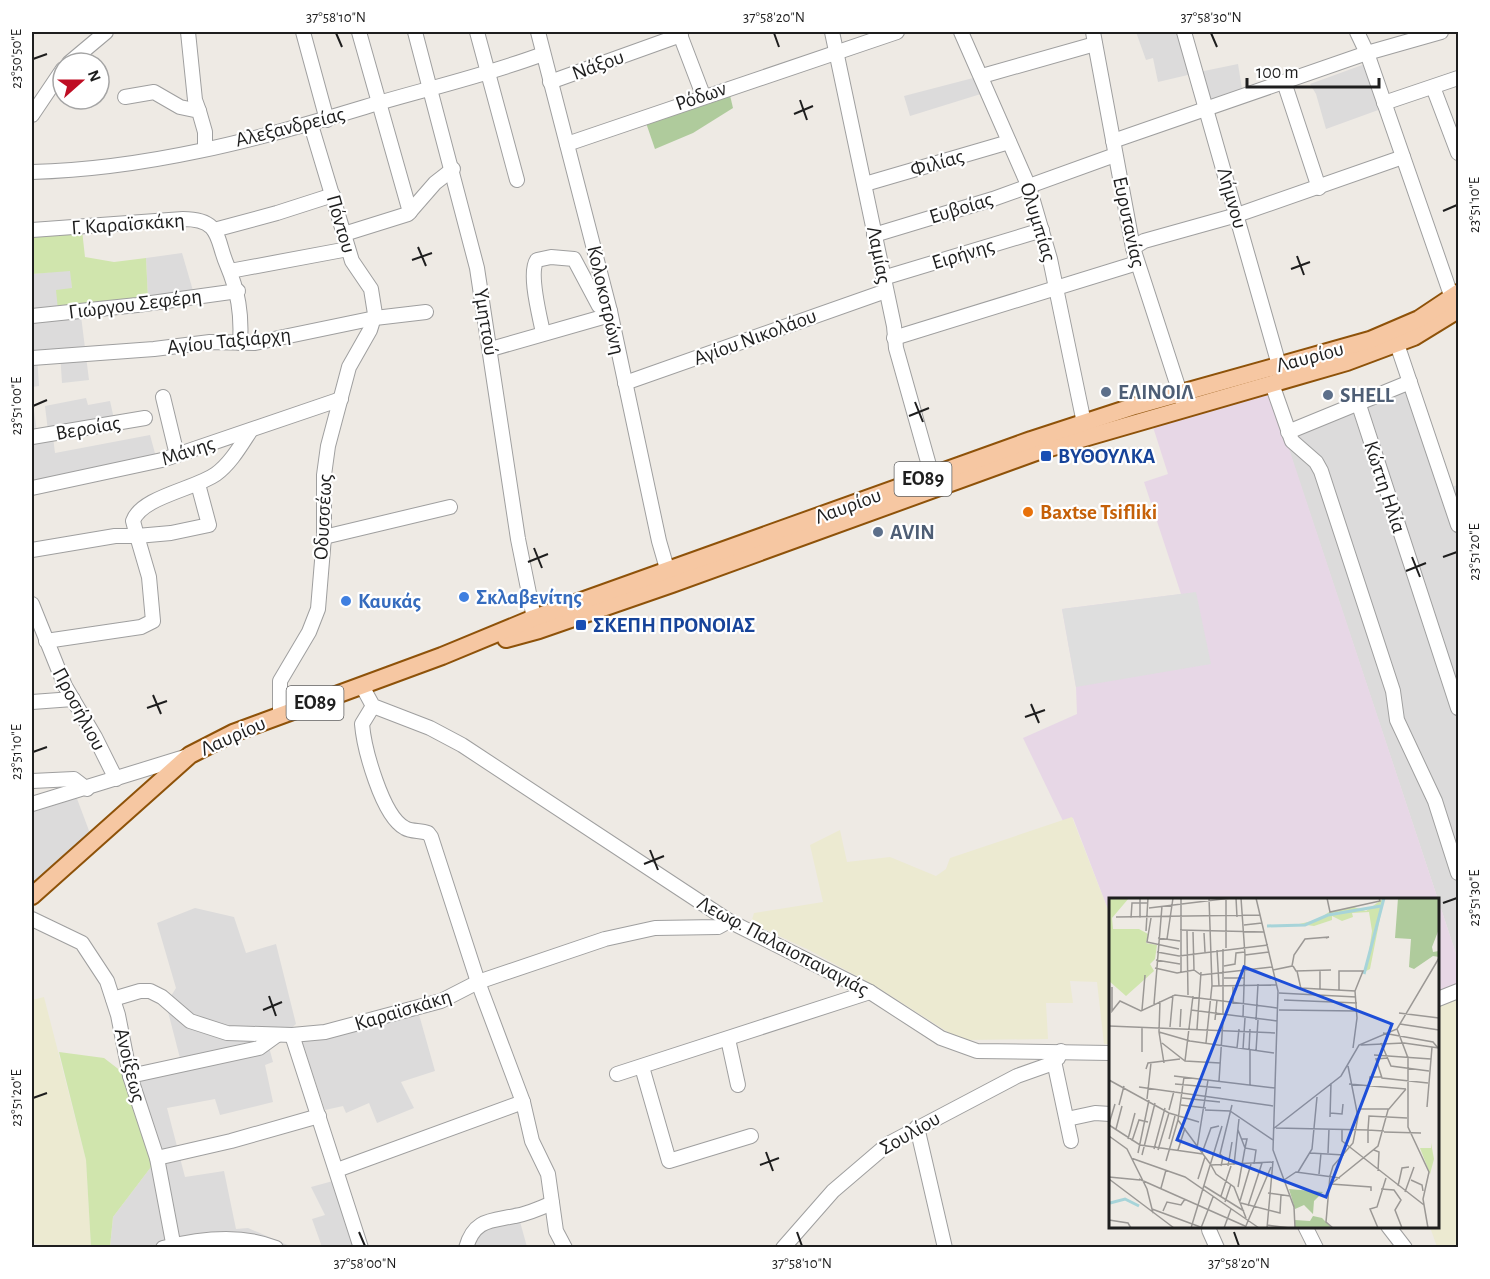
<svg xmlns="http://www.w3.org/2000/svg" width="1490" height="1279" viewBox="0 0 1490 1279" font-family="'Alegreya Sans',sans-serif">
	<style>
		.residential { fill: #dcdbdb }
		.industrial { fill: #e7d7e6 }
		.farmland { fill: #ecead1 }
		.grass { fill: #d0e5ad }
		.forest { fill: #afcb9c }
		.parking { fill: #dedede }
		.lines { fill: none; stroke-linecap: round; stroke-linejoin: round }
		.minor-casing { stroke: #9f9f9f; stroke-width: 16 }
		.major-casing { stroke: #8e5209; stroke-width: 20 }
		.minor { stroke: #fff; stroke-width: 14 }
		.major { stroke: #f6c7a2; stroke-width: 16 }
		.ticks { fill: none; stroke: #1e1e1e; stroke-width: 2 }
		.service-dot { fill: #5c6f8a; stroke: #fff; stroke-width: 2 }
		.transit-dot { fill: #1a4fb4; stroke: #fff; stroke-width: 2 }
		.food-dot { fill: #e8710a; stroke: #fff; stroke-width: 2 }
		.shop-dot { fill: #3f7fe0; stroke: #fff; stroke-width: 2 }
		.labels { text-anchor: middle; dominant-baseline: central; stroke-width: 4.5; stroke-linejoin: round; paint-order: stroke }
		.shield { fill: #fff; stroke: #626262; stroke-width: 1.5 }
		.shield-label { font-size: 20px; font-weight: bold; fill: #1e1e1e }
		.street-label { font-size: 21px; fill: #1e1e1e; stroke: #fff }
		.service-label { font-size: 21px; font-weight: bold; fill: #4e5e75; stroke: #fff; text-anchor: start }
		.transit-label { font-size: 21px; font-weight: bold; fill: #164399; stroke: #fff; text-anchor: start }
		.food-label { font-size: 21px; font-weight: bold; fill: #c56008; stroke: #fff; text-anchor: start }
		.shop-label { font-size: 21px; font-weight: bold; fill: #366cbe; stroke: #fff; text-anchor: start }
		.inset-river { fill: none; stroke: #a7d4d9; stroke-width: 3 }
		.inset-road { fill: none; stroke: #9b9895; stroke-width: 1.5 }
		.view { fill: #1d4ed8; fill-opacity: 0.15; stroke: #1d4ed8; stroke-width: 3 }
		.inset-edge { fill: none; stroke: #1e1e1e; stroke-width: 3 }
		.neatline { fill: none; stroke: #1e1e1e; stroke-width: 2 }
		.ticks-label { font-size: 15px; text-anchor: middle; fill: #1e1e1e }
	</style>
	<rect width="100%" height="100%" fill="#eeeae4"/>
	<g class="residential">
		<path d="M 1136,32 L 1179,32 L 1192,74 L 1158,82 L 1153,58 L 1146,60 Z"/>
		<path d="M 1238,64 L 1243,95 L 1208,102 L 1199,72 Z"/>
		<path d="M 1365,64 L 1381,109 L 1326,129 L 1316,94 L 1310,84 Z"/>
		<path d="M 977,77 L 984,93 L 910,116 L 904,96 Z"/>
		<path d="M 182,253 L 194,294 L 148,299 L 146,258 Z"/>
		<path d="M 71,270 L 72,289 L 80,308 L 89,380 L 62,383 L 60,352 L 37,355 L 39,386 L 32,387 L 32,320 L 35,318 L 32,274 Z"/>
		<path d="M 1415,383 L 1451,487 L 1458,485 L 1458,960 L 1285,438 Z"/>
		<path d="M 86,398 L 88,405 L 110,401 L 114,419 L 48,431 L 45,406 Z"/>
		<path d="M 33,404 L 38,439 L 53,437 L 55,453 L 150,435 L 156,457 L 32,483 Z"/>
		<path d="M 76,796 L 91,836 L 32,888 L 32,809 Z"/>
		<path d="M 195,908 L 234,917 L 246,953 L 276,944 L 296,1024 L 269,1047 L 273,1062 L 265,1065 L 273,1102 L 220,1115 L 215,1099 L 167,1108 L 185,1177 L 224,1171 L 236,1229 L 248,1228 L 292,1247 L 110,1248 L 113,1217 L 154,1163 L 126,1075 L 181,1062 L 166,1004 L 176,988 L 157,923 Z"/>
		<path d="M 418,1011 L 435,1071 L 401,1082 L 414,1108 L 377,1123 L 369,1103 L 346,1113 L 343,1106 L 325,1110 L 302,1042 Z"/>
		<path d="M 344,1178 L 365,1247 L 322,1247 L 312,1219 L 325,1215 L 311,1187 Z"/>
		<path d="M 516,1207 L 527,1247 L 462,1248 L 494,1214 Z"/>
	</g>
	<path class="industrial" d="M 1270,391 L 1458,960 L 1458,987 L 1438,996 L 1438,900 L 1110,900 L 1110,915 L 1073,818 L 1063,821 L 1023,738 L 1077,714 L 1076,687 L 1062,609 L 1181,594 L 1144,482 L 1168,474 L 1153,427 Z"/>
	<g class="farmland">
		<path d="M 1072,817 L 1110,915 L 1110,1044 L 1104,1044 L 1097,982 L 1070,981 L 1073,1003 L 1046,1003 L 1048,1039 L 966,1040 L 957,1038 L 877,987 L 809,950 L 751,923 L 754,913 L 823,902 L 810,845 L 840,830 L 847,862 L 890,857 L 936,876 L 946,869 L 950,858 Z"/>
		<path d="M 1458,996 L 1458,1247 L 1437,1247 L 1430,1227 L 1438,1226 L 1438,1003 Z"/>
		<path d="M 44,997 L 86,1160 L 91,1247 L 55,1247 L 32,1243 L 32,1000 Z"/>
	</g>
	<g class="grass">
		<path d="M 82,230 L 85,257 L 114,262 L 146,258 L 148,299 L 58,310 L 56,290 L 72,288 L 70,271 L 32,274 L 32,233 Z"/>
		<path d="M 59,1052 L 104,1058 L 126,1075 L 154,1163 L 113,1217 L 110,1247 L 91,1247 L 86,1160 Z"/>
	</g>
	<path class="forest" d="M 729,91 L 733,108 L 693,133 L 655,149 L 645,120 Z"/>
	<path class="parking" d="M 1196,592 L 1211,664 L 1076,687 L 1062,609 Z"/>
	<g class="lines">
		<g class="minor-casing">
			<g id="minor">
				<path d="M 188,32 L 195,100 L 199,111"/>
				<path d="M 303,32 L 327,120"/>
				<path d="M 359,32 L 410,212"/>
				<path d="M 415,32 L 477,268 L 518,539 L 534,618"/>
				<path d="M 477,32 L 517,180"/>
				<path d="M 538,32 L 610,311 L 659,541 L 670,579"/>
				<path d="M 679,32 L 703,95"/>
				<path d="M 832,32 L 894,326 L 896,348 L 932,476"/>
				<path d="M 961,32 L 1029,187 L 1050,259 L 1084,423"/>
				<path d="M 1093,32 L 1133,248 L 1183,402"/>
				<path d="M 1184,32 L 1279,365"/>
				<path d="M 1357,32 L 1367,53 L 1452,298"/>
				<path d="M 69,63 L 106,32"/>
				<path d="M 982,76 L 1095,44"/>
				<path d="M 550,82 L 681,35"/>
				<path d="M 1284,82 L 1319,188"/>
				<path d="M 1433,87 L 1458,153"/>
				<path d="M 125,97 L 154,92 L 180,107 L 199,111 L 205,132 L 205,148"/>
				<path d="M 1384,103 L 1458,78"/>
				<path d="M 32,115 L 63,69"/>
				<path d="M 1113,141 L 1367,53 L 1441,32"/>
				<path d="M 567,144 L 897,32"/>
				<path d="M 32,172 C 145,169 257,140 365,107 C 425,89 484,76 543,54"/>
				<path d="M 865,184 L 1009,142"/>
				<path d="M 32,230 L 183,219 C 222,219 216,240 227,265 C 238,291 242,314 240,343"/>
				<path d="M 214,230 L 277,213 L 333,195"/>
				<path d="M 344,234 L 408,214 L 435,183 L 453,169"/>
				<path d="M 874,235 L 993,199 L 1115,155"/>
				<path d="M 1133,248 L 1144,241 L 1237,215 L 1403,157"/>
				<path d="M 230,271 L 348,249"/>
				<path d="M 883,278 L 1042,230"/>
				<path d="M 32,316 L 137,305 L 238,291"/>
				<path d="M 543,333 C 540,317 528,273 537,260 L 551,257 L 574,259 L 599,306 L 610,311"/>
				<path d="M 894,338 L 1137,263"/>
				<path d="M 1397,344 L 1458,525"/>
				<path d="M 491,349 L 610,315"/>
				<path d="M 32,358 L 154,349 L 210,342 L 255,343 L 375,318 L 426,312"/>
				<path d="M 625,383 L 886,291"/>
				<path d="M 1272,384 L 1292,441 L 1316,462 L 1321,471 L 1393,691 L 1397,720 L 1435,801 L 1458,873"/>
				<path d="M 163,397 L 177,455"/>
				<path d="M 1358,402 L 1458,708"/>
				<path d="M 1288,432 L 1410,382"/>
				<path d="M 32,437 L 145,418"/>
				<path d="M 32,488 L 162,460 L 341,399"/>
				<path d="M 324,537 L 450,507"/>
				<path d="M 32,550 L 115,536 L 137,536 L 133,521 C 141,497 195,489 216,474 C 231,463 241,445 251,430"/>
				<path d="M 32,604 L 65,686 L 95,737 L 116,779"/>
				<path d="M 46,641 L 141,627 L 153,621 L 149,577 L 137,536 L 171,533 L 209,525 L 198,484"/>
				<path d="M 362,686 L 373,706 L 430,728 L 462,745 L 729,921 L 870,992 L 941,1038 L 977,1051 L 1110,1053"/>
				<path d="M 32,702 L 73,699"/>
				<path d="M 373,706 L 362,724 C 364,748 382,816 405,828 C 412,832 420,830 428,833 L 431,837 L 478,982 L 523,1102 L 532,1141 L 548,1174 L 556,1231 L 565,1248"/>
				<path d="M 280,715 L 280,681 L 309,632 L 318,609 L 324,537 L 324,475 L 328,446 L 349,367 L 370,330 L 375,314 L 371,289 L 352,261 L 311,125"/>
				<path d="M 32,781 L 74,779 L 87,789"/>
				<path d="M 32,804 L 188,756"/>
				<path d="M 32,919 L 82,943 L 107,981 L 118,1015 L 130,1076 L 157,1158 L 174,1248"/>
				<path d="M 113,999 L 140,991 L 150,991 L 162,997 L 190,1021 L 227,1033 L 292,1035 L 325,1032 L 441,1001 L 478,982 L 605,939 L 655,928 L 718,927 L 729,921"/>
				<path d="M 1438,999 L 1458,991"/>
				<path d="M 292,1035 L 361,1248"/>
				<path d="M 728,1039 L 738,1085"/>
				<path d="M 1054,1061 L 1071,1141"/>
				<path d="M 642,1067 L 669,1161 L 751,1136"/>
				<path d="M 617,1074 L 870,992"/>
				<path d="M 130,1076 L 259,1048 L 277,1035"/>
				<path d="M 1067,1119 L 1095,1113 L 1110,1114"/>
				<path d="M 917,1127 L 945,1248"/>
				<path d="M 157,1158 L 231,1141 L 319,1116"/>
				<path d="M 337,1170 L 523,1102"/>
				<path d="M 1305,1226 L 1316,1248"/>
				<path d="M 1388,1226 L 1405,1248"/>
				<path d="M 1209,1230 L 1217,1248"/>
				<path d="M 163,1248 C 198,1239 242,1234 276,1248"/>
				<path d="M 466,1248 C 474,1219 491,1221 515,1216 C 527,1214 541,1208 552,1203"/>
				<path d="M 783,1248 L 833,1191 L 888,1144 L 1017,1076 L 1048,1065 L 1058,1058 L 1061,1051"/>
			</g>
		</g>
		<g class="major-casing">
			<g id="major">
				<path d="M 506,639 L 539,630 L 672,584 L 1036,452 L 1347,362 L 1414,337 L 1458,310"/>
				<path d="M 32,896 L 190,755 L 233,733 L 442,656 L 534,618 L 1031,440 L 1135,406 L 1370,340 L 1419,319 L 1458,293"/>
			</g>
		</g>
		<use href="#minor" class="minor"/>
		<use href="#major" class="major"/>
	</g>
	<path class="ticks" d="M 336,33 L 342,47M 774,33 L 779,47M 1211,33 L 1217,47M 33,59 L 47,54M 800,100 L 807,120M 794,114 L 813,106M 1443,211 L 1457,205M 418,247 L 426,266M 1297,256 L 1304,275M 412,260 L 432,253M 1291,269 L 1310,262M 915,402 L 923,422M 33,406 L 47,400M 909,416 L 929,408M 534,548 L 542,568M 1412,557 L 1420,577M 1443,557 L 1457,552M 528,562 L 548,554M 1406,571 L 1426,563M 153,695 L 161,714M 1031,704 L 1039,723M 147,708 L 167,701M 1025,717 L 1045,710M 33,752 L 47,747M 650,850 L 658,870M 644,864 L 664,856M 1443,903 L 1457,898M 269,996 L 276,1016M 263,1010 L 282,1002M 33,1098 L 47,1093M 766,1152 L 773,1171M 760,1165 L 779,1158M 359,1232 L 365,1246M 797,1232 L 802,1246M 1234,1232 L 1239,1246"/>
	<g class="service-dot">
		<circle cx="1106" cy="392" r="6"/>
		<circle cx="1328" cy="395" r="6"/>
		<circle cx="878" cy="532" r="6"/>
	</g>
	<g class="transit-dot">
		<rect x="1040" y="450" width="12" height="12" rx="3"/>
		<rect x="575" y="619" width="12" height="12" rx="3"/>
	</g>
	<circle class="food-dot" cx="1028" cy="512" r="6"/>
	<g class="shop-dot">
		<circle cx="464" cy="597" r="6"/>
		<circle cx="346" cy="601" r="6"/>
	</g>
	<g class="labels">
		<g class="shield">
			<rect x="894.5" y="462" width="57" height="34" rx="4.5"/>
			<rect x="286.5" y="686" width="57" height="34" rx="4.5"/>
		</g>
		<g class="shield-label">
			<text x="923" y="479">ΕΟ89</text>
			<text x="315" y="703">ΕΟ89</text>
		</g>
		<g class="street-label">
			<text transform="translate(598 65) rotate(-20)">Νάξου</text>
			<text transform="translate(701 96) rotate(-19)">Ρόδων</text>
			<text transform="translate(290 127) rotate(-14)">Αλεξανδρείας</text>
			<text transform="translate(937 163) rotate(-16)">Φιλίας</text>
			<text transform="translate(1232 198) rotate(74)">Λήμνου</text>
			<text transform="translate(961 208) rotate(-17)">Ευβοίας</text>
			<text transform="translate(1038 222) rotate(73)">Ολυμπίας</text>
			<text transform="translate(1129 222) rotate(78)">Ευρυτανίας</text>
			<text transform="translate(128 224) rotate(-4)">Γ. Καραϊσκάκη</text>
			<text transform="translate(341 224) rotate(74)">Πόντου</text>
			<text transform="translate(963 254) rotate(-17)">Ειρήνης</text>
			<text transform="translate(879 255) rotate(79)">Λαμίας</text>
			<text transform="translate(606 300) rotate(77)">Κολοκοτρώνη</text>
			<text transform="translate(135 304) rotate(-7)">Γιώργου Σεφέρη</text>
			<text transform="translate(486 322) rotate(81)">Υμηττού</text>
			<text transform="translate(755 337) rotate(-20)">Αγίου Νικολάου</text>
			<text transform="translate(229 341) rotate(-6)">Αγίου Ταξιάρχη</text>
			<text transform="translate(1310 357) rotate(-15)">Λαυρίου</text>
			<text transform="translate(88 428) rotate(-10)">Βεροίας</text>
			<text transform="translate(188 451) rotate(-18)">Μάνης</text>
			<text transform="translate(1385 487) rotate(72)">Κώττη Ηλία</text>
			<text transform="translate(848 506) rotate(-20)">Λαυρίου</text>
			<text transform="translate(323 517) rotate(-87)">Οδυσσέως</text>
			<text transform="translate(79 709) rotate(62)">Προσήλιου</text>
			<text transform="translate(233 736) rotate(-24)">Λαυρίου</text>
			<text transform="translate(783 946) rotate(28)">Λεωφ. Παλαιοπαναγιάς</text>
			<text transform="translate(403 1010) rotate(-17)">Καραϊσκάκη</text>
			<text transform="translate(130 1065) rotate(76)">Ανοίξεως</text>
			<text transform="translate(910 1133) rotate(-30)">Σουλίου</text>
		</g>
		<g class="service-label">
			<text x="1118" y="392">ΕΛΙΝΟΙΛ</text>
			<text x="1340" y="395">SHELL</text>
			<text x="890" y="532">AVIN</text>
		</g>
		<g class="transit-label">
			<text x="1058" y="456">ΒΥΘΟΥΛΚΑ</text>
			<text x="593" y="625">ΣΚΕΠΗ ΠΡΟΝΟΙΑΣ</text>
		</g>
		<g class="food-label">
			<text x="1040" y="512">Baxtse Tsifliki</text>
		</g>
		<g class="shop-label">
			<text x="476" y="597">Σκλαβενίτης</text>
			<text x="358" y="601">Καυκάς</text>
		</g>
	</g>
	<g transform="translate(1109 898)">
		<rect width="330" height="330" fill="#eeeae4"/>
		<path d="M 0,0 L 20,0 L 3,20 L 4,31 L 30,31 L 39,36 L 37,45 L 48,47 L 46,61 L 41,66 L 45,73 L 17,98 L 0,83 ZM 275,0 L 261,71 L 257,73 L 263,33 L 260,14 L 243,15 L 244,19 L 233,23 L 223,18 L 223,22 L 205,28 L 190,26 L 208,22 L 220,14 L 245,9 L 257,13 ZM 322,245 L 325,261 L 321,276 L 311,250 L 322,250 Z" fill="#d0e5ad"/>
		<path d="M 289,0 L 330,0 L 330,31 L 323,49 L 324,54 L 330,53 L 330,59 L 324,58 L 305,71 L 300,69 L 302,41 L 286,40 ZM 180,291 L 214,294 L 205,303 L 204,316 L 195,307 L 186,311 ZM 204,318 L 213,320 L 223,330 L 186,330 L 186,322 L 201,323 Z" fill="#afcb9c"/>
		<path class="inset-river" d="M 158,28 L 196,27 L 219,17 L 272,8M 255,76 L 275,0M 1,305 L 16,301 L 30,308"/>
		<path class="inset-road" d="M 117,0 L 117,50M 127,0 L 128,19M 132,0 L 136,57 L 134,119M 147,0 L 169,93 L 164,252 L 185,309 L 186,330M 218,0 L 221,14 L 271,3 L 270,0M 40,10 L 122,0M 7,19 L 151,17M 22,20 L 23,5 L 39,5M 31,20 L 31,0M 42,20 L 38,44 L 70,51M 135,27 L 153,25M 71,32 L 155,34M 37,33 L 39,0M 78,33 L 79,97M 84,34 L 85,72M 95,35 L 96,54M 49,40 L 71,43M 58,41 L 64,0M 108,52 L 110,88M 48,54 L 70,58 L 159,47M 136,57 L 160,54M 47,62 L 71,66M 115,68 L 126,66 L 127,55 L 136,54M 184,68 L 187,73 L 222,72M 46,70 L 68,75 L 85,72 L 92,77 L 163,69M 164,72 L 183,68 L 185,57 L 196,41 L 220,39 L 217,40M 211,72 L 211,92M 188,73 L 192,91M 72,74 L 72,0M 115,80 L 136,80M 103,88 L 168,87M 3,89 L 3,113 L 11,103 L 32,113 L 66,97 L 168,110M 191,90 L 246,93 L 248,120 L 244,150M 230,92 L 230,73 L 254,73 L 246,93M 170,95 L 247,99M 175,102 L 248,105M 51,103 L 50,134 L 55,165M 45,106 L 53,8M 124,106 L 124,87M 33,112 L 36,77M 82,112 L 168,123M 170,112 L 248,113M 290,115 L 330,120M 114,116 L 114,51M 106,122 L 108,102M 147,122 L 149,86M 291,126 L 330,132M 0,128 L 166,135M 61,129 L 64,97M 71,129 L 72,111M 88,131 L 92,74M 288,131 L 299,160 L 299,229 L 320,274 L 314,301 L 319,330M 50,134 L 81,143 L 165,155M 274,135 L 324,144 L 329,150M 53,145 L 76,163 L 111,165M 97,145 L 103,87 L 100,0M 272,145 L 282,168 L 320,173M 252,147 L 295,145 L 330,150M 128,150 L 130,131M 134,151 L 136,120M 140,152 L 141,131M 147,153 L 149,122M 33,154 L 33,130M 265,157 L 322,161M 279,160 L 267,161 L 273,180 L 319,185M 76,163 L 84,98M 37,171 L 39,165 L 71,161M 65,178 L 166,190M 0,182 L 60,215 L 90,224M 110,183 L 114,122M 66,186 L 112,190M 240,186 L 297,191M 141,187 L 141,152M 30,189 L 164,208M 260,189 L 261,179 L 273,179M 73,200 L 111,204M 38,201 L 42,165M 10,207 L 15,188M 72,207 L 97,210M 318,209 L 323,149M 249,211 L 280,211M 60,212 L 65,193M 96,212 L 121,213 L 164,242M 221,215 L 233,216 L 234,206M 221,219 L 222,185M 69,222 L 102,267 L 164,264M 0,226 L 6,206M 0,227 L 31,247 L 94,256M 167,230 L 259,232 L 260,218 L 298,220M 7,231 L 13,208M 164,231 L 232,178 L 250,147 L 288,131 L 330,60M 233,232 L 233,243 L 315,307M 275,234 L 312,235M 0,238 L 18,251 L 38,291 L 44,315M 19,241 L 26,215M 60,241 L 66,218M 133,241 L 138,241 L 136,250 L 147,252 L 145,266M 23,243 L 30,222 L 39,224M 259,245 L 259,232 L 275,233M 88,250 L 99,182M 45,251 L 56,210M 49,252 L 60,215M 69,252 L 76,230M 265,252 L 270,254 L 269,273M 29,255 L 40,202M 93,255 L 102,230 L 110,228M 201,255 L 235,257M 219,255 L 220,231M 33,257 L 46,205M 22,260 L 76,279 L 150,330M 57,263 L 69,222 L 75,179M 102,267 L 107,276 L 125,289 L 137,320M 125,267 L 130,221M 112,268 L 114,259 L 111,256 L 123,207M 119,268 L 123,244M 189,274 L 203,251 L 208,199M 210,276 L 212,255M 0,279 L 31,282M 0,281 L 65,330M 30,281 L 136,328M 89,281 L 96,259M 175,282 L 187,274 L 231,280M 302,282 L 313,287 L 314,293M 222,286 L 269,248 L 279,212 L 297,191M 222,286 L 262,289 L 262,293M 95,288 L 135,313M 289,288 L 293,270 L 300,269M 129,289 L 136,250 L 129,232M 52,290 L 57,272M 272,291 L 285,292 L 292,302 L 286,312 L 293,330M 296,294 L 305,269M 159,295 L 181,298M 112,298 L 122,268M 131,303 L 142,266M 116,304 L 122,286M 132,305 L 171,315 L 172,297M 139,308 L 153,265M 43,311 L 94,330M 54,313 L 58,304 L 72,307 L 76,301M 0,322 L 19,325 L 22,330M 158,327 L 181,330M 82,330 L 113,228M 92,330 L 104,299M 115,330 L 122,311M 136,330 L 162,269M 158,330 L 164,263M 224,330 L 217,324 L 221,278 L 224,268 L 244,245 L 249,219 L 239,168M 269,330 L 261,311 L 268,309 L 277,280"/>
		<path class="view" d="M 135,69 L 283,126 L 217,299 L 68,242 Z"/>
		<rect width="330" height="330" class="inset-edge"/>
	</g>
	<rect width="1490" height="1279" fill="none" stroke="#ffffff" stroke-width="66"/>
	<g transform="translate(81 81) rotate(69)"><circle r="28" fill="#ffffff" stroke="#a5a5a5" stroke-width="1.5"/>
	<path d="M0-4.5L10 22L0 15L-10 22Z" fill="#bf0d23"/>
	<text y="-9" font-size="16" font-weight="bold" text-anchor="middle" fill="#1e1e1e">N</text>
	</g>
	<path d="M1247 78v9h132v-9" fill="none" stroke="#1e1e1e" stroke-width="3"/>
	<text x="1256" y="78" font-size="18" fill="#1e1e1e" stroke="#ffffff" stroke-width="4.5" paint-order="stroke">100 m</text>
	<rect x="33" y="33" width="1424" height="1213" class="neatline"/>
	<g class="ticks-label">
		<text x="336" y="22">37°58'10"N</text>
		<text x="774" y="22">37°58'20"N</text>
		<text x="1211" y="22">37°58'30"N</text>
		<text transform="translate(16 59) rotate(-90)" y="5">23°50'50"E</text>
		<text transform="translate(1474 205) rotate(-90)" y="5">23°51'10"E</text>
		<text transform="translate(16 406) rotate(-90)" y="5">23°51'00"E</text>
		<text transform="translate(1474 552) rotate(-90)" y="5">23°51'20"E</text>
		<text transform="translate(16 752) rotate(-90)" y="5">23°51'10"E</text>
		<text transform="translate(1474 898) rotate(-90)" y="5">23°51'30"E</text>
		<text transform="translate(16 1098) rotate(-90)" y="5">23°51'20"E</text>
		<text x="365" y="1268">37°58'00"N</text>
		<text x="802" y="1268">37°58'10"N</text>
		<text x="1239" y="1268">37°58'20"N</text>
	</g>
</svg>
